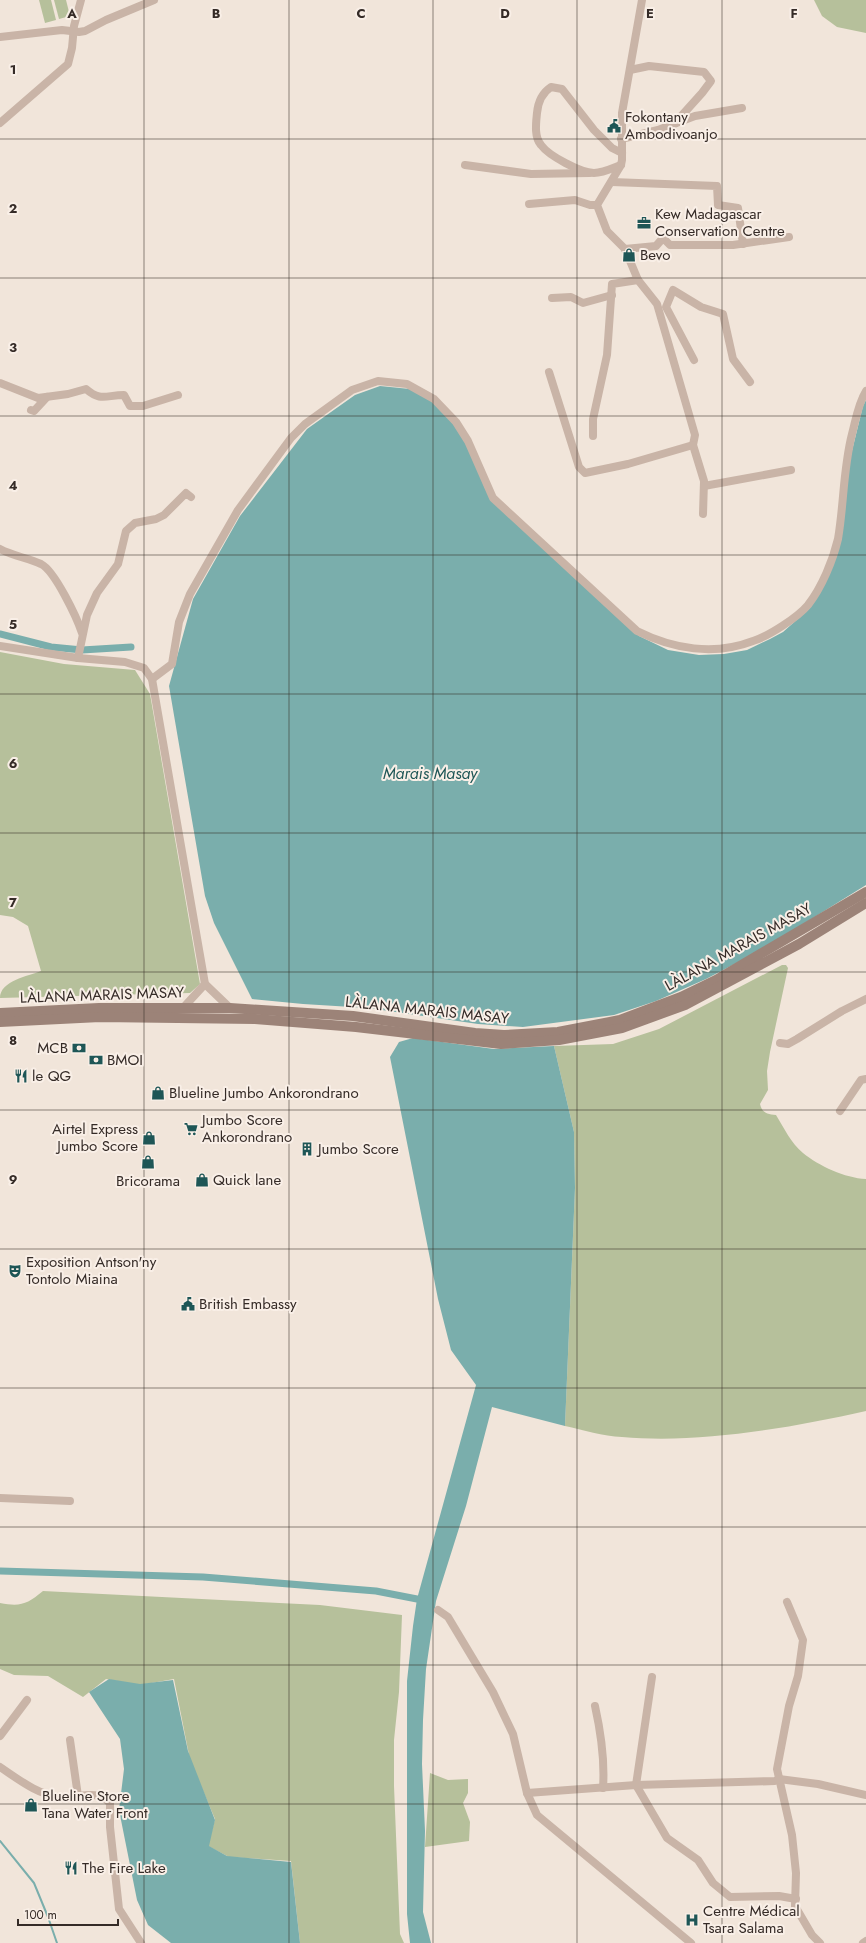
<svg xmlns="http://www.w3.org/2000/svg" width="866" height="1943" viewBox="0 0 866 1943" font-family="Jost,sans-serif">
	<style>
		.green { fill: #b6c09b }
		.water { fill: #7aaeac }
		.lines { fill: none; stroke-linecap: round; stroke-linejoin: round }
		.stream { stroke: #7aaeac; stroke-width: 2 }
		.canal { stroke: #7aaeac; stroke-width: 7 }
		.minor { stroke: #c9b4a7; stroke-width: 8 }
		.secondary { stroke: #9c8378; stroke-width: 10 }
		.grid { fill: none; stroke: #352b27; stroke-width: 1; stroke-opacity: 0.55 }
		.labels { text-anchor: middle; dominant-baseline: central; stroke-width: 4; stroke-linejoin: round; paint-order: stroke }
		.poi-label { font-size: 15px; fill: #352b27; stroke: #f9efe7; text-anchor: start }
		.street-label { font-size: 15px; fill: #352b27; stroke: #f9efe7 }
		.water-label { font-size: 16px; font-style: italic; fill: #1e5656; stroke: #f9efe7 }
		.grid-label { font-size: 13px; text-anchor: middle; font-weight: bold; fill: #352b27; stroke: #f9efe7; stroke-width: 4; stroke-linejoin: round; paint-order: stroke }
	</style>
	<rect width="100%" height="100%" fill="#f1e5da"/>
	<g class="green">
		<path d="M 39,0 L 51,0 L 56,20 L 45,23 Z"/>
		<path d="M 54,0 L 66,0 L 70,16 L 59,19 Z"/>
		<path d="M 814,0 L 866,0 L 866,33 L 837,27 L 822,16 Z"/>
		<path d="M 0,652 L 64,664 L 135,670 L 150,694 L 200,984 L 190,993 L 0,998 C 0,981 28,976 41,971 L 28,926 L 13,917 L 0,915 Z"/>
		<path d="M 782,965 L 786,965 L 788,968 L 770,1052 L 767,1071 L 768,1090 L 760,1104 C 762,1113 767,1114 776,1115 C 784,1128 791,1143 803,1153 C 819,1166 845,1178 866,1179 L 866,1411 C 790,1428 699,1444 622,1437 C 603,1436 583,1430 565,1426 L 575,1188 L 574,1132 L 554,1046 L 613,1044 L 659,1029 Z"/>
		<path d="M 43,1591 L 320,1605 L 402,1615 L 399,1692 L 394,1740 L 394,1786 L 400,1934 L 404,1943 L 300,1943 L 291,1861 L 229,1857 L 208,1846 L 215,1819 L 190,1760 L 174,1679 L 140,1685 L 106,1679 L 83,1697 L 48,1676 L 14,1675 L 0,1669 L 0,1603 C 21,1607 27,1604 43,1591 Z"/>
		<path d="M 430,1773 L 448,1780 L 468,1779 L 468,1793 L 463,1803 L 470,1822 L 469,1841 L 425,1847 Z"/>
	</g>
	<g class="water">
		<path d="M 380,386 L 410,389 L 436,404 L 456,427 L 467,445 L 485,488 L 639,636 L 668,650 L 699,655 L 724,654 L 747,650 L 770,639 L 783,632 L 809,609 L 839,541 L 849,463 L 863,406 L 866,400 L 866,885 L 763,949 L 706,979 L 656,1001 L 614,1015 L 523,1027 L 478,1024 L 368,1008 L 303,1004 L 252,999 L 214,923 L 205,896 L 169,686 L 193,599 L 240,516 L 307,429 L 355,395 Z"/>
		<path d="M 413,1038 L 494,1049 L 554,1046 L 574,1132 L 575,1188 L 565,1426 L 492,1407 L 466,1506 L 436,1601 L 426,1669 L 423,1720 L 422,1764 L 425,1831 L 423,1912 L 431,1943 L 410,1943 L 407,1914 L 407,1681 L 413,1626 L 417,1599 L 476,1385 L 451,1350 L 438,1299 L 390,1057 L 399,1042 Z"/>
		<path d="M 109,1679 L 140,1684 L 173,1680 L 188,1751 L 215,1820 L 209,1846 L 227,1856 L 291,1862 L 300,1943 L 171,1943 L 148,1925 L 137,1900 L 119,1810 L 124,1769 L 120,1739 L 89,1692 Z"/>
	</g>
	<g class="lines">
		<path class="stream" d="M 0,1841 L 34,1883 L 48,1917 L 57,1943"/>
		<g class="canal">
			<path d="M 0,634 L 51,647 L 82,650 L 131,647"/>
			<path d="M 0,1571 L 203,1577 L 376,1591 L 417,1599"/>
		</g>
		<g class="minor">
			<path d="M 642,0 L 622,113 L 622,160 L 621,165 L 597,205 L 607,231 L 625,249 L 638,280 L 657,304 L 695,435 L 693,445 L 704,481 L 703,514"/>
			<path d="M 0,37 L 62,30 L 79,32 L 85,31 L 106,20 L 154,0"/>
			<path d="M 630,70 L 649,66 L 704,72 L 711,81 L 702,93 L 675,123"/>
			<path d="M 0,123 L 68,64 L 72,48 L 74,26 L 81,0"/>
			<path d="M 621,139 L 658,130 L 695,116 L 742,108"/>
			<path d="M 465,165 L 531,174 L 589,173"/>
			<path d="M 621,165 C 613,168 603,173 594,173 C 581,173 549,156 541,145 C 534,137 536,123 537,113 C 538,102 542,93 551,87 L 562,89 L 594,130 L 612,148 L 622,153"/>
			<path d="M 612,182 L 717,186 L 718,205 L 738,208 L 743,244"/>
			<path d="M 529,204 L 575,200 L 590,205 L 597,205"/>
			<path d="M 625,249 L 656,246 L 663,238 L 670,245 L 733,245 L 789,237"/>
			<path d="M 552,298 L 571,297 L 583,303 L 612,295"/>
			<path d="M 694,360 L 666,307 L 673,290 L 701,307 L 723,314 L 733,359 L 750,382"/>
			<path d="M 549,372 L 579,467 L 585,473 L 628,464 L 693,445"/>
			<path d="M 0,383 L 38,398 L 68,394 L 86,389 C 101,402 106,395 124,395 L 130,406 L 143,406 L 178,395"/>
			<path d="M 31,410 L 34,411 L 47,397"/>
			<path d="M 593,436 L 593,419 L 607,355 L 612,284 L 638,280"/>
			<path d="M 704,486 L 791,470"/>
			<path d="M 0,549 C 13,556 28,558 41,564 C 55,571 77,618 82,633"/>
			<path d="M 0,646 L 78,658 L 125,662 L 144,668 L 152,679 L 205,984 L 230,1008"/>
			<path d="M 78,658 L 87,615 L 97,593 L 118,564 L 126,531 L 135,523 L 156,519 L 164,515 L 186,493 L 191,497"/>
			<path d="M 152,679 L 172,664 L 179,622 L 190,594 L 238,510 L 291,438 L 305,424 L 352,390 L 378,381 L 407,384 L 434,399 L 456,422 L 468,441 L 493,498 L 637,631 C 673,649 714,656 753,641 C 769,636 798,617 808,605 C 822,587 833,560 838,539 C 844,504 843,469 852,434 C 856,419 858,404 866,391"/>
			<path d="M 183,1008 L 205,984"/>
			<path d="M 780,1043 L 788,1044 L 797,1039 L 842,1011 L 866,999"/>
			<path d="M 840,1111 L 861,1080 L 866,1079"/>
			<path d="M 0,1498 L 70,1501"/>
			<path d="M 787,1602 L 803,1640 L 798,1676 L 789,1706 L 777,1769 L 792,1835 L 796,1873 L 795,1906 L 812,1935 L 820,1943"/>
			<path d="M 438,1610 L 448,1617 L 493,1692 L 513,1734 L 527,1793 L 537,1815 L 691,1943"/>
			<path d="M 652,1677 L 636,1785 L 667,1838 L 698,1860 L 713,1883 L 730,1897 L 779,1896 L 796,1899"/>
			<path d="M 595,1706 C 601,1733 605,1759 603,1788"/>
			<path d="M 0,1736 L 27,1700"/>
			<path d="M 70,1740 L 78,1796"/>
			<path d="M 0,1767 C 18,1779 38,1795 60,1797 C 78,1799 96,1788 110,1803 L 110,1827 L 119,1909 L 141,1943"/>
			<path d="M 527,1793 L 636,1785 L 775,1781 L 779,1779 L 818,1784 L 866,1795"/>
			<path d="M 863,1943 L 866,1941"/>
		</g>
		<g class="secondary">
			<path d="M 0,1013 L 99,1008 L 230,1008 L 353,1016 L 475,1033 L 504,1035 L 558,1032 L 620,1020 L 681,997 L 716,980 L 866,892"/>
			<path d="M 0,1022 L 100,1017 L 255,1019 L 356,1027 L 501,1044 L 559,1040 L 622,1028 L 685,1005 L 799,944 L 866,903"/>
		</g>
	</g>
	<path class="grid" d="M 144,0 L 144,1943M 289,0 L 289,1943M 433,0 L 433,1943M 577,0 L 577,1943M 722,0 L 722,1943M 0,139 L 866,139M 0,278 L 866,278M 0,416 L 866,416M 0,555 L 866,555M 0,694 L 866,694M 0,833 L 866,833M 0,972 L 866,972M 0,1110 L 866,1110M 0,1249 L 866,1249M 0,1388 L 866,1388M 0,1527 L 866,1527M 0,1665 L 866,1665M 0,1804 L 866,1804"/>
	<defs>
		<g id="civic-bare" transform="scale(1.08)"><path d="M-.6-6.5H3V-4.5H.6V-3L4-1V1h2V6H-6V1h2V-1L-.6-3ZM-1.2 2.5V6h2.4V2.5Z" fill="#1e5656" stroke="#f9efe7" stroke-width="2.5" paint-order="stroke"/></g>
		<g id="office-bare" transform="scale(1.08)"><path d="M-6-3h4V-5.5h4V-3h4V5H-6ZM-1-4.5V-3h2v-1.5ZM-6 0V1H6V0Z" fill="#1e5656" stroke="#f9efe7" stroke-width="2.5" paint-order="stroke"/></g>
		<g id="shop-bare" transform="scale(1.08)"><path d="M-5-2.5h2.3a2.7 3.5 0 0 1 5.4 0H5L5.5 6h-11ZM-1.5-2.5h3a1.5 2.3 0 0 0-3 0Z" fill="#1e5656" stroke="#f9efe7" stroke-width="2.5" paint-order="stroke"/></g>
		<g id="bank-bare" transform="scale(1.08)"><path d="M-6-4H6V4H-6ZM0-2.3a2.3 2.3 0 1 0 0 4.6a2.3 2.3 0 1 0 0-4.6Z" fill="#1e5656" stroke="#f9efe7" stroke-width="2.5" paint-order="stroke"/></g>
		<g id="restaurant-bare" transform="scale(1.08)"><path d="M-5-6h1v4h1v-4h1v4h1v-4h1v5L-1.5 .5V6h-2V.5L-5-1ZM5-6V6H3V1.5H1.5Q1.5-4 5-6Z" fill="#1e5656" stroke="#f9efe7" stroke-width="2.5" paint-order="stroke"/></g>
		<g id="supermarket-bare" transform="scale(1.08)"><path d="M-6-5.5h2.5l.6 2H6L4.5 2H-2.5L-4.4-4H-6ZM-1.5 3.2a1.3 1.3 0 1 0 .1 0ZM3 3.2a1.3 1.3 0 1 0 .1 0Z" fill="#1e5656" stroke="#f9efe7" stroke-width="2.5" paint-order="stroke"/></g>
		<g id="building-bare" transform="scale(1.08)"><path d="M-4-6H4V6H1V3H-1V6H-4ZM-2.5-4.3h1.7v1.8h-1.7ZM.8-4.3h1.7v1.8H.8ZM-2.5-1h1.7V.8h-1.7ZM.8-1h1.7V.8H.8Z" fill="#1e5656" stroke="#f9efe7" stroke-width="2.5" paint-order="stroke"/></g>
		<g id="theatre-bare" transform="scale(1.08)"><path d="M-5-5.5Q0-4 5-5.5V0Q5 5 0 6Q-5 5-5 0ZM-3.3-2.5H-1v1.5H-3.3ZM1-2.5H3.3v1.5H1ZM-2.8 1Q0 5.5 2.8 1Z" fill="#1e5656" stroke="#f9efe7" stroke-width="2.5" paint-order="stroke"/></g>
		<g id="hospital-bare" transform="scale(1.08)"><path d="M-5-5h3v3.5h4V-5h3V5h-3V1.5h-4V5h-3Z" fill="#1e5656" stroke="#f9efe7" stroke-width="2.5" paint-order="stroke"/></g>
	</defs>
	<g fill-rule="evenodd">
		<use href="#civic-bare" x="614" y="126"/>
		<use href="#office-bare" x="644" y="223"/>
		<use href="#shop-bare" x="629" y="255"/>
		<use href="#bank-bare" x="79" y="1048"/>
		<use href="#bank-bare" x="96" y="1060"/>
		<use href="#restaurant-bare" x="21" y="1076"/>
		<use href="#shop-bare" x="158" y="1093"/>
		<use href="#supermarket-bare" x="191" y="1129"/>
		<use href="#shop-bare" x="149" y="1138"/>
		<use href="#building-bare" x="307" y="1149"/>
		<use href="#shop-bare" x="148" y="1162"/>
		<use href="#shop-bare" x="202" y="1180"/>
		<use href="#theatre-bare" x="15" y="1271"/>
		<use href="#civic-bare" x="188" y="1304"/>
		<use href="#shop-bare" x="31" y="1805"/>
		<use href="#restaurant-bare" x="71" y="1868"/>
		<use href="#hospital-bare" x="692" y="1920"/>
	</g>
	<g class="labels">
		<g class="poi-label">
			<text x="625" y="117">Fokontany<tspan x="625" dy="17">Ambodivoanjo</tspan></text>
			<text x="655" y="214">Kew Madagascar<tspan x="655" dy="17">Conservation Centre</tspan></text>
			<text x="640" y="255">Bevo</text>
			<text x="68" y="1048" text-anchor="end">MCB</text>
			<text x="107" y="1060">BMOI</text>
			<text x="32" y="1076">le QG</text>
			<text x="169" y="1093">Blueline Jumbo Ankorondrano</text>
			<text x="202" y="1120">Jumbo Score<tspan x="202" dy="17">Ankorondrano</tspan></text>
			<text x="138" y="1129" text-anchor="end">Airtel Express<tspan x="138" dy="17">Jumbo Score</tspan></text>
			<text x="318" y="1149">Jumbo Score</text>
			<text x="213" y="1180">Quick lane</text>
			<text x="148" y="1181" text-anchor="middle">Bricorama</text>
			<text x="26" y="1262">Exposition Antson'ny<tspan x="26" dy="17">Tontolo Miaina</tspan></text>
			<text x="199" y="1304">British Embassy</text>
			<text x="42" y="1796">Blueline Store<tspan x="42" dy="17">Tana Water Front</tspan></text>
			<text x="82" y="1868">The Fire Lake</text>
			<text x="703" y="1911">Centre Médical<tspan x="703" dy="17">Tsara Salama</tspan></text>
		</g>
		<g class="street-label">
			<text transform="translate(738 947) rotate(-29)">LÀLANA MARAIS MASAY</text>
			<text transform="translate(102 995) rotate(-2)">LÀLANA MARAIS MASAY</text>
			<text transform="translate(427 1010) rotate(6)">LÀLANA MARAIS MASAY</text>
		</g>
		<g class="water-label">
			<text x="430" y="773">Marais Masay</text>
		</g>
	</g>
	<g class="grid-label">
		<text x="72" y="18">A</text>
		<text x="216" y="18">B</text>
		<text x="361" y="18">C</text>
		<text x="505" y="18">D</text>
		<text x="650" y="18">E</text>
		<text x="794" y="18">F</text>
		<text x="13" y="74">1</text>
		<text x="13" y="213">2</text>
		<text x="13" y="352">3</text>
		<text x="13" y="490">4</text>
		<text x="13" y="629">5</text>
		<text x="13" y="768">6</text>
		<text x="13" y="907">7</text>
		<text x="13" y="1045">8</text>
		<text x="13" y="1184">9</text>
	</g>
	<path d="M18 1919v6h100v-6" fill="none" stroke="#352b27" stroke-width="2"/>
	<text x="24" y="1919" font-size="12" fill="#352b27" stroke="#f9efe7" stroke-width="3" paint-order="stroke">100 m</text>
</svg>
